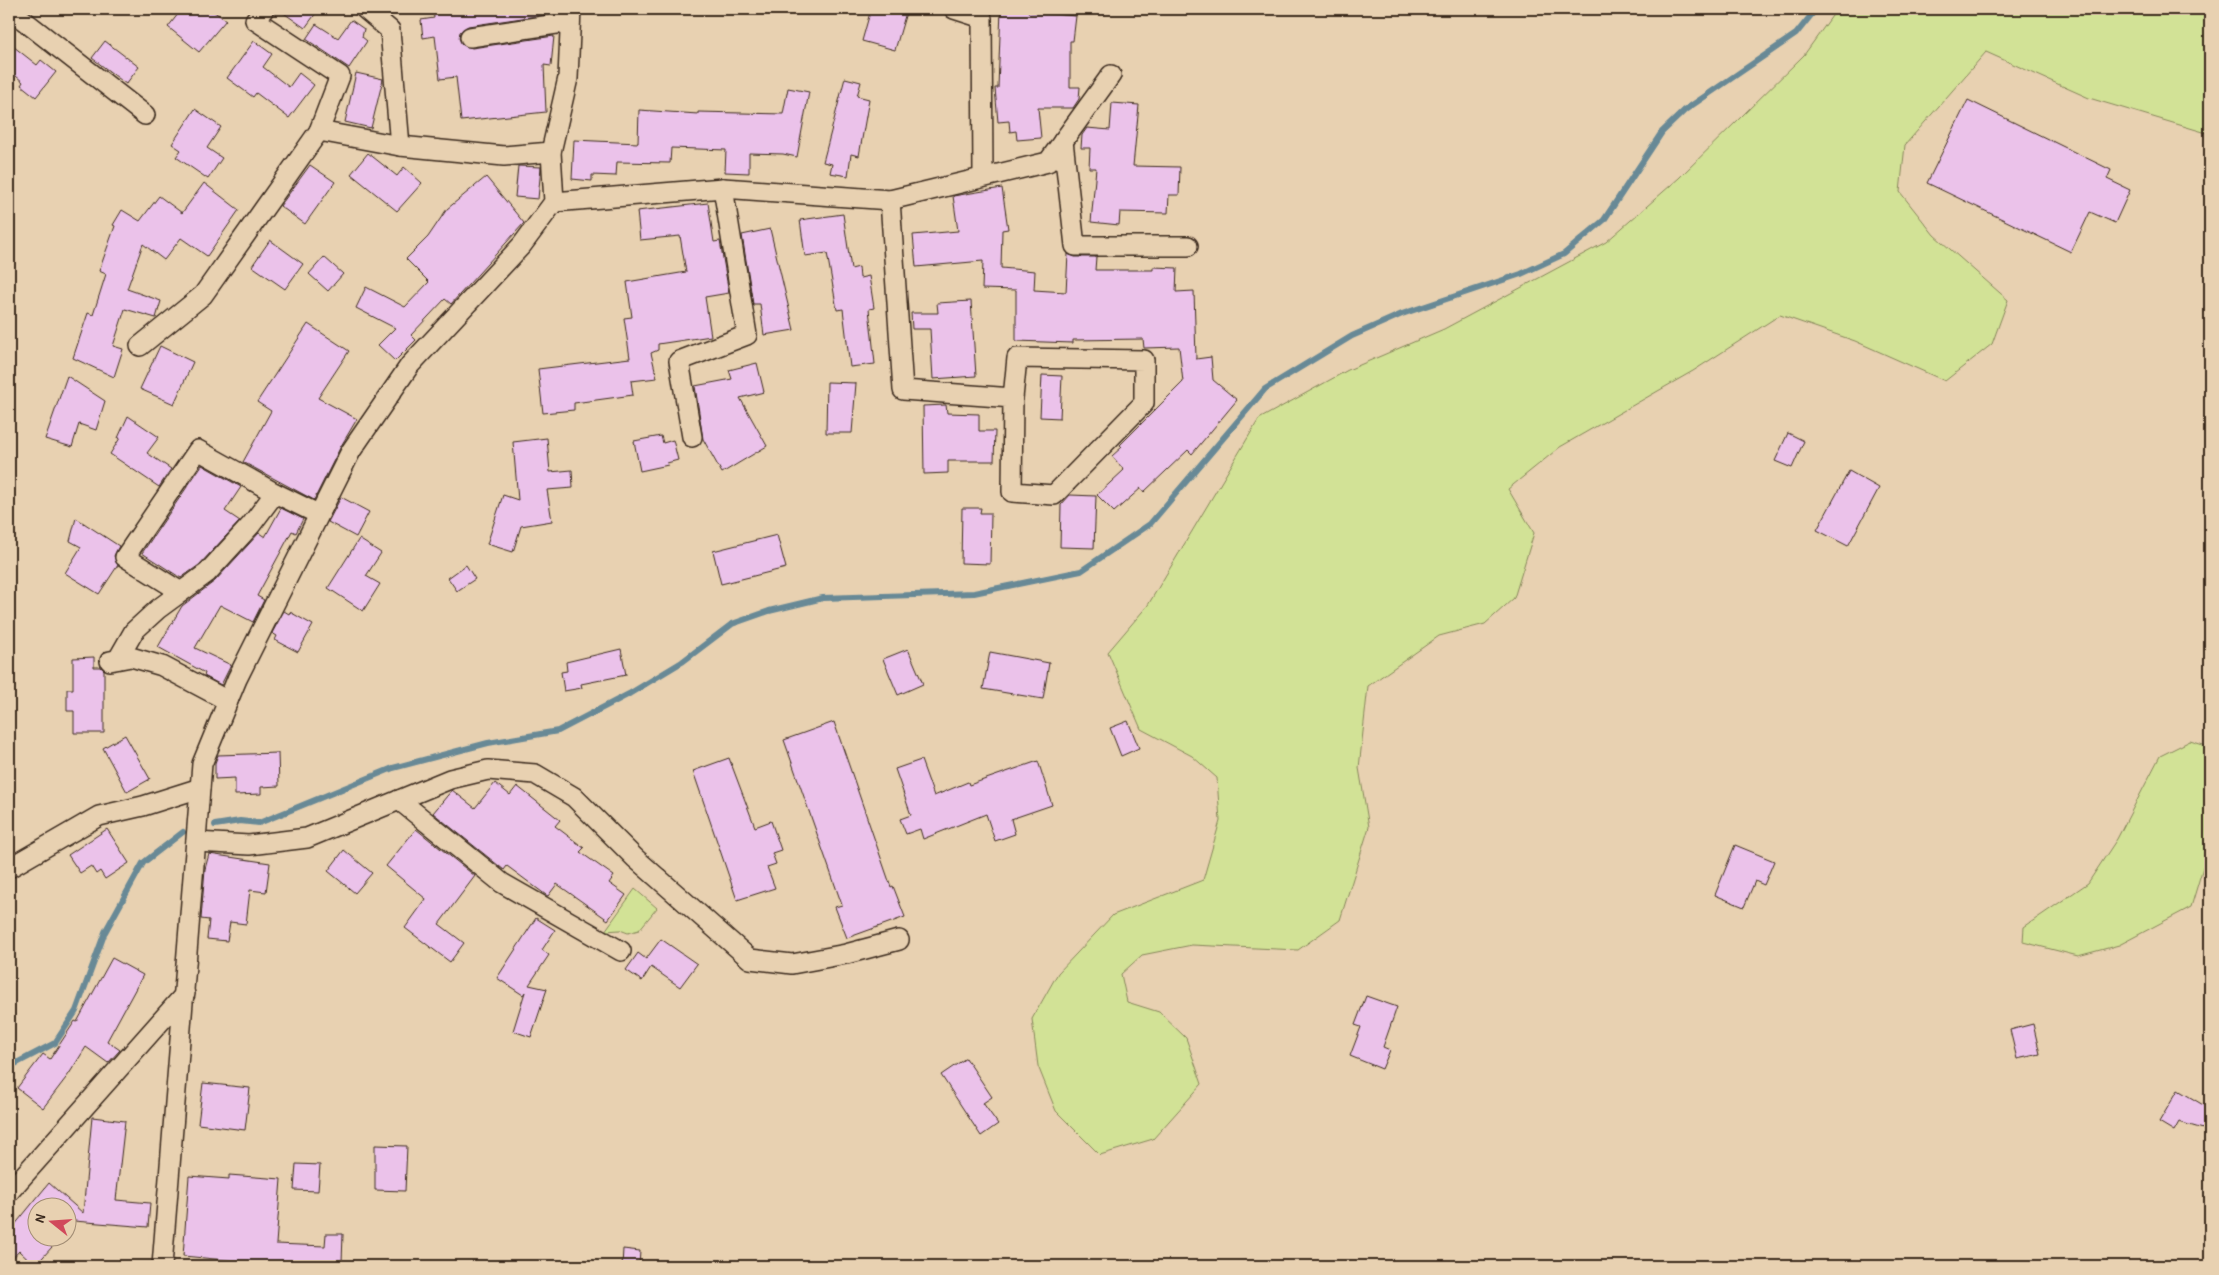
<svg xmlns="http://www.w3.org/2000/svg" width="2219" height="1275" viewBox="0 0 2219 1275" font-family="'Patrick Hand',sans-serif">
	<style>
		.green { fill: #d2e296; stroke: #86865a }
		.lines { fill: none; stroke-linecap: round; stroke-linejoin: round }
		.stream { stroke: #678996; stroke-width: 6 }
		.building { fill: #ebc2ea; stroke: #3b2a1e }
		.street-casing { stroke: #3b2a1e; stroke-width: 22 }
		.street { stroke: #e8d1b1; stroke-width: 19 }
	</style>
	<rect width="100%" height="100%" fill="#e8d1b1"/>
	<filter id="ink" filterUnits="userSpaceOnUse"><feTurbulence type="fractalNoise" baseFrequency=".02" numOctaves="2"/><feDisplacementMap in="SourceGraphic" scale="10" xChannelSelector="R" yChannelSelector="G"/><feConvolveMatrix kernelMatrix="1 2 1 2 8 2 1 2 1" color-interpolation-filters="sRGB"/></filter>
	<g filter="url(#ink)">
		<g class="green">
			<path d="M 1837,9 L 2210,9 L 2210,134 L 2089,98 L 1986,52 L 1905,145 L 1900,192 L 1934,235 L 2008,300 L 1992,344 L 1945,381 L 1855,341 L 1780,315 L 1693,371 L 1560,447 L 1508,489 L 1534,533 L 1514,598 L 1485,624 L 1439,636 L 1368,686 L 1359,768 L 1369,827 L 1340,920 L 1298,950 L 1192,945 L 1142,955 L 1121,974 L 1127,1002 L 1159,1012 L 1186,1038 L 1202,1084 L 1153,1139 L 1100,1155 L 1056,1111 L 1038,1066 L 1032,1019 L 1058,973 L 1113,915 L 1203,880 L 1220,821 L 1217,778 L 1192,756 L 1141,729 L 1108,652 L 1148,605 L 1259,419 L 1348,370 L 1444,329 L 1606,242 L 1679,178 L 1804,55 Z"/>
			<path d="M 2190,741 L 2210,747 L 2210,844 L 2191,907 L 2119,945 L 2078,956 L 2023,942 L 2024,927 L 2088,883 L 2117,839 L 2160,756 Z"/>
			<path d="M 635,889 L 657,908 L 639,930 L 628,933 L 620,930 L 605,931 Z"/>
		</g>
		<g class="lines">
			<g class="stream">
				<path d="M 215,825 L 240,821 L 259,823 L 393,768 L 488,743 L 558,731 L 629,694 L 682,662 L 732,624 L 769,611 L 823,598 L 974,593 L 1081,571 L 1150,524 L 1265,389 L 1352,336 L 1402,314 L 1521,274 L 1564,254 L 1604,220 L 1662,132 L 1685,110 L 1796,34 L 1816,9"/>
				<path d="M 9,1067 L 55,1043 L 76,1011 L 105,932 L 143,863 L 183,832"/>
			</g>
		</g>
		<g class="building">
			<path d="M 182,9 L 210,9 L 226,20 L 199,52 L 168,27 Z"/>
			<path d="M 278,9 L 319,9 L 305,28 Z"/>
			<path d="M 433,9 L 557,9 L 556,13 L 468,26 L 460,32 L 459,38 L 462,44 L 472,48 L 554,36 L 551,66 L 544,65 L 546,112 L 461,121 L 456,77 L 440,79 L 435,36 L 423,38 L 421,20 L 434,18 Z"/>
			<path d="M 871,9 L 907,9 L 895,50 L 862,41 Z"/>
			<path d="M 1001,9 L 1029,9 L 1028,12 L 1076,16 L 1073,41 L 1070,41 L 1070,87 L 1080,87 L 1079,99 L 1073,108 L 1038,108 L 1041,138 L 1017,140 L 1016,131 L 1010,132 L 1009,121 L 998,122 L 995,88 L 998,88 Z"/>
			<path d="M 351,20 L 364,29 L 362,37 L 367,41 L 349,68 L 306,39 L 316,24 L 338,38 Z"/>
			<path d="M 105,41 L 139,67 L 126,84 L 92,58 Z"/>
			<path d="M 254,41 L 272,54 L 263,67 L 289,87 L 299,73 L 314,85 L 289,118 L 256,93 L 253,97 L 227,78 Z"/>
			<path d="M 9,43 L 37,65 L 41,60 L 56,72 L 36,97 L 21,85 L 23,82 L 9,70 Z"/>
			<path d="M 356,73 L 383,79 L 371,128 L 345,122 Z"/>
			<path d="M 845,78 L 861,82 L 857,96 L 869,99 L 859,156 L 851,154 L 848,176 L 830,173 L 832,164 L 823,162 Z"/>
			<path d="M 788,88 L 809,92 L 797,157 L 783,154 L 749,153 L 749,173 L 725,172 L 726,150 L 671,148 L 670,163 L 617,162 L 616,176 L 592,175 L 592,181 L 572,179 L 574,140 L 638,143 L 639,110 L 698,114 L 698,112 L 783,114 Z"/>
			<path d="M 1968,100 L 2111,170 L 2107,179 L 2130,190 L 2115,223 L 2090,212 L 2071,252 L 1927,183 Z"/>
			<path d="M 1112,103 L 1139,105 L 1133,166 L 1180,167 L 1179,195 L 1169,195 L 1168,213 L 1120,212 L 1119,225 L 1091,222 L 1096,168 L 1089,168 L 1090,148 L 1081,148 L 1082,135 L 1087,128 L 1110,130 Z"/>
			<path d="M 195,109 L 221,127 L 207,148 L 222,158 L 208,179 L 176,157 L 181,150 L 172,144 Z"/>
			<path d="M 368,153 L 397,176 L 404,167 L 422,183 L 397,211 L 351,174 Z"/>
			<path d="M 310,165 L 335,182 L 305,224 L 280,206 Z"/>
			<path d="M 518,166 L 541,167 L 538,199 L 515,197 Z"/>
			<path d="M 486,177 L 524,223 L 451,304 L 445,299 L 411,335 L 416,340 L 395,361 L 378,345 L 395,328 L 356,308 L 366,287 L 405,307 L 429,282 L 406,259 L 428,237 L 447,209 Z"/>
			<path d="M 204,183 L 239,210 L 207,256 L 181,238 L 164,260 L 143,244 L 127,289 L 161,301 L 156,318 L 125,309 L 113,346 L 123,349 L 114,377 L 73,358 L 88,313 L 93,315 L 106,274 L 99,271 L 115,226 L 113,225 L 122,210 L 140,221 L 159,196 L 182,213 Z"/>
			<path d="M 1002,188 L 1008,229 L 1002,230 L 1001,268 L 1035,271 L 1034,290 L 1066,292 L 1068,254 L 1075,257 L 1096,257 L 1095,270 L 1153,270 L 1153,267 L 1177,268 L 1176,292 L 1194,291 L 1196,359 L 1211,357 L 1213,380 L 1237,400 L 1192,454 L 1188,450 L 1144,492 L 1141,488 L 1114,512 L 1097,495 L 1124,470 L 1112,456 L 1122,447 L 1120,445 L 1183,382 L 1179,347 L 1144,348 L 1143,339 L 1073,340 L 1073,343 L 1016,341 L 1016,290 L 982,289 L 983,261 L 916,267 L 913,235 L 958,231 L 953,196 Z"/>
			<path d="M 708,203 L 714,242 L 720,241 L 729,293 L 705,297 L 711,336 L 658,344 L 658,350 L 651,353 L 657,378 L 631,381 L 633,395 L 574,403 L 574,410 L 543,413 L 538,369 L 630,358 L 624,318 L 632,317 L 627,282 L 686,272 L 680,236 L 640,240 L 637,211 Z"/>
			<path d="M 843,214 L 851,269 L 859,267 L 860,278 L 869,276 L 874,308 L 869,309 L 875,364 L 850,367 L 843,309 L 837,310 L 827,253 L 805,256 L 800,220 Z"/>
			<path d="M 770,229 L 794,330 L 764,335 L 760,304 L 753,304 L 742,235 Z"/>
			<path d="M 270,240 L 303,264 L 285,289 L 252,266 Z"/>
			<path d="M 324,257 L 343,274 L 328,291 L 309,274 Z"/>
			<path d="M 971,301 L 976,376 L 933,379 L 930,329 L 912,329 L 911,313 L 938,313 L 937,303 Z"/>
			<path d="M 308,324 L 349,351 L 318,398 L 357,419 L 341,446 L 314,500 L 243,462 L 271,411 L 257,402 Z"/>
			<path d="M 160,346 L 193,362 L 174,404 L 140,389 Z"/>
			<path d="M 757,363 L 764,392 L 740,398 L 767,446 L 722,473 L 703,439 L 695,386 L 732,379 L 729,370 Z"/>
			<path d="M 1042,375 L 1062,376 L 1060,418 L 1040,417 Z"/>
			<path d="M 67,376 L 105,401 L 96,430 L 79,424 L 72,447 L 45,439 Z"/>
			<path d="M 827,382 L 856,383 L 852,433 L 826,433 Z"/>
			<path d="M 946,405 L 947,413 L 979,414 L 979,431 L 995,431 L 994,461 L 948,461 L 948,473 L 924,474 L 923,406 Z"/>
			<path d="M 128,416 L 159,437 L 147,453 L 171,469 L 159,487 L 110,454 L 120,438 L 118,438 Z"/>
			<path d="M 1788,433 L 1804,441 L 1792,468 L 1775,461 Z"/>
			<path d="M 661,436 L 663,443 L 673,440 L 678,460 L 667,463 L 668,465 L 640,471 L 634,441 Z"/>
			<path d="M 547,438 L 550,472 L 572,470 L 573,488 L 547,490 L 552,521 L 521,526 L 513,552 L 487,544 L 503,495 L 518,500 L 513,442 Z"/>
			<path d="M 202,465 L 241,487 L 225,511 L 240,521 L 199,565 L 181,578 L 142,553 Z"/>
			<path d="M 1849,471 L 1879,488 L 1848,546 L 1817,530 Z"/>
			<path d="M 1070,495 L 1096,496 L 1094,548 L 1060,547 L 1061,505 Z"/>
			<path d="M 341,497 L 369,512 L 356,537 L 328,522 Z"/>
			<path d="M 281,508 L 303,519 L 296,533 L 292,531 L 257,596 L 264,600 L 253,622 L 220,605 L 195,648 L 231,665 L 221,685 L 204,676 L 205,673 L 158,647 L 182,606 L 215,581 L 259,533 L 265,537 Z"/>
			<path d="M 962,508 L 981,508 L 980,513 L 991,513 L 990,564 L 961,563 Z"/>
			<path d="M 76,518 L 119,546 L 114,556 L 118,565 L 99,594 L 65,573 L 81,547 L 70,541 Z"/>
			<path d="M 777,535 L 786,568 L 721,584 L 713,551 Z"/>
			<path d="M 359,539 L 381,553 L 366,576 L 380,584 L 363,611 L 328,588 Z"/>
			<path d="M 466,565 L 475,579 L 457,591 L 448,578 Z"/>
			<path d="M 284,611 L 289,614 L 290,612 L 313,625 L 298,652 L 275,640 L 277,636 L 272,633 Z"/>
			<path d="M 621,649 L 626,675 L 581,684 L 582,688 L 564,691 L 561,672 L 567,671 L 566,662 Z"/>
			<path d="M 908,649 L 923,684 L 898,695 L 883,659 Z"/>
			<path d="M 990,652 L 1049,663 L 1043,699 L 983,689 Z"/>
			<path d="M 94,657 L 94,667 L 101,667 L 104,670 L 104,733 L 74,733 L 74,711 L 67,711 L 67,689 L 73,689 L 73,658 Z"/>
			<path d="M 1128,721 L 1139,748 L 1121,756 L 1110,728 Z"/>
			<path d="M 834,722 L 891,887 L 893,886 L 905,917 L 847,938 L 835,907 L 842,905 L 784,740 Z"/>
			<path d="M 125,735 L 150,779 L 127,792 L 103,748 Z"/>
			<path d="M 278,753 L 279,786 L 261,787 L 261,794 L 235,795 L 235,778 L 215,779 L 215,763 L 218,755 Z"/>
			<path d="M 729,758 L 755,827 L 771,821 L 781,850 L 772,853 L 776,864 L 767,867 L 775,888 L 737,900 L 693,771 Z"/>
			<path d="M 921,760 L 934,796 L 968,782 L 969,785 L 1038,761 L 1052,805 L 1011,819 L 1015,834 L 995,841 L 986,814 L 923,839 L 920,829 L 906,834 L 900,819 L 911,815 L 895,769 Z"/>
			<path d="M 495,783 L 510,795 L 517,786 L 560,820 L 555,826 L 584,848 L 580,852 L 614,876 L 609,883 L 626,895 L 608,920 L 557,884 L 548,896 L 546,895 L 507,866 L 504,870 L 433,813 L 452,790 L 475,808 Z"/>
			<path d="M 107,829 L 129,863 L 105,879 L 100,871 L 96,874 L 91,866 L 80,873 L 68,855 Z"/>
			<path d="M 416,829 L 475,876 L 439,924 L 464,943 L 450,962 L 405,928 L 426,899 L 386,866 Z"/>
			<path d="M 1735,845 L 1774,861 L 1764,885 L 1755,881 L 1744,907 L 1715,895 Z"/>
			<path d="M 344,850 L 372,873 L 355,893 L 328,871 Z"/>
			<path d="M 209,854 L 270,863 L 266,892 L 250,890 L 246,924 L 230,922 L 227,941 L 207,939 L 209,920 L 201,919 L 205,869 Z"/>
			<path d="M 536,918 L 555,930 L 542,950 L 549,955 L 529,985 L 547,989 L 531,1037 L 513,1031 L 525,992 L 523,995 L 497,978 Z"/>
			<path d="M 661,939 L 697,964 L 680,987 L 651,967 L 642,981 L 626,970 L 638,953 L 646,959 Z"/>
			<path d="M 112,958 L 143,975 L 107,1041 L 120,1050 L 108,1063 L 86,1047 L 69,1074 L 43,1108 L 17,1088 L 43,1054 L 50,1059 L 75,1021 L 77,1022 Z"/>
			<path d="M 1366,996 L 1397,1007 L 1383,1047 L 1390,1050 L 1382,1069 L 1350,1056 L 1361,1027 L 1355,1025 Z"/>
			<path d="M 2033,1024 L 2040,1054 L 2017,1059 L 2010,1030 Z"/>
			<path d="M 966,1058 L 992,1097 L 983,1103 L 998,1124 L 981,1136 L 941,1075 Z"/>
			<path d="M 203,1083 L 250,1088 L 245,1130 L 198,1124 Z"/>
			<path d="M 2178,1090 L 2210,1109 L 2210,1131 L 2179,1122 L 2174,1131 L 2159,1122 Z"/>
			<path d="M 92,1117 L 125,1121 L 116,1200 L 150,1203 L 148,1227 L 74,1221 L 68,1228 L 68,1208 L 38,1208 L 38,1238 L 60,1238 L 35,1266 L 19,1251 L 9,1262 L 9,1232 L 49,1183 L 83,1213 Z"/>
			<path d="M 375,1145 L 407,1146 L 405,1191 L 375,1190 Z"/>
			<path d="M 296,1164 L 320,1165 L 318,1191 L 294,1190 Z"/>
			<path d="M 229,1175 L 281,1179 L 276,1244 L 325,1246 L 326,1234 L 343,1234 L 342,1262 L 333,1261 L 333,1266 L 236,1266 L 236,1261 L 183,1256 L 189,1176 L 229,1179 Z"/>
			<path d="M 623,1249 L 640,1251 L 639,1266 L 622,1266 Z"/>
		</g>
		<g class="lines">
			<g class="street-casing">
				<g id="street">
					<path d="M 9,9 L 145,115"/>
					<path d="M 264,9 L 255,20 L 340,76 L 319,131"/>
					<path d="M 365,9 L 390,30 L 400,146"/>
					<path d="M 954,9 L 982,18 L 983,177"/>
					<path d="M 470,37 L 570,22"/>
					<path d="M 1063,141 L 1075,246 L 1188,246"/>
					<path d="M 890,200 L 903,390 L 1013,398 L 1017,358 L 1144,360 L 1144,403 L 1054,495 L 1012,492 L 1013,398"/>
					<path d="M 554,202 L 723,188 L 890,200 L 1048,162 L 1111,75"/>
					<path d="M 140,346 L 203,295 L 319,131 L 400,146 L 504,156 L 551,152"/>
					<path d="M 692,437 L 679,361 L 747,335 L 723,188"/>
					<path d="M 181,592 L 125,557 L 198,450 L 275,493 L 318,514"/>
					<path d="M 118,659 L 134,631 L 158,609 L 207,573 L 251,525 L 275,493"/>
					<path d="M 110,661 L 131,657 L 162,666 L 228,701"/>
					<path d="M 399,800 L 502,883 L 621,951"/>
					<path d="M 196,842 L 249,845 L 307,838 L 450,779 L 488,770 L 535,774 L 574,797 L 635,858 L 750,959 L 792,964 L 846,954 L 899,940"/>
					<path d="M 9,868 L 99,816 L 143,806 L 200,788"/>
					<path d="M 9,1192 L 185,994"/>
					<path d="M 162,1266 L 202,764 L 237,679 L 351,451 L 410,365 L 522,245 L 554,202 L 551,152 L 568,78 L 571,9"/>
				</g>
			</g>
			<use href="#street" class="street"/>
		</g>
	</g>
	<rect width="2219" height="1275" fill="none" stroke="#e8d1b1" stroke-width="30"/>
	<rect x="15" y="15" width="2189" height="1245" fill="none" stroke="#3b2a1e" stroke-width="2" filter="url(#ink)"/>
	<g transform="translate(52 1222) rotate(287)"><circle r="24" fill="#e8d1b1" stroke="#a38e76"/>
	<path d="M0-4L9 19L0 12L-9 19Z" fill="#d1495b"/>
	<text y="-8" font-size="14" font-weight="bold" text-anchor="middle" fill="#3b2a1e">N</text>
	</g>
</svg>
